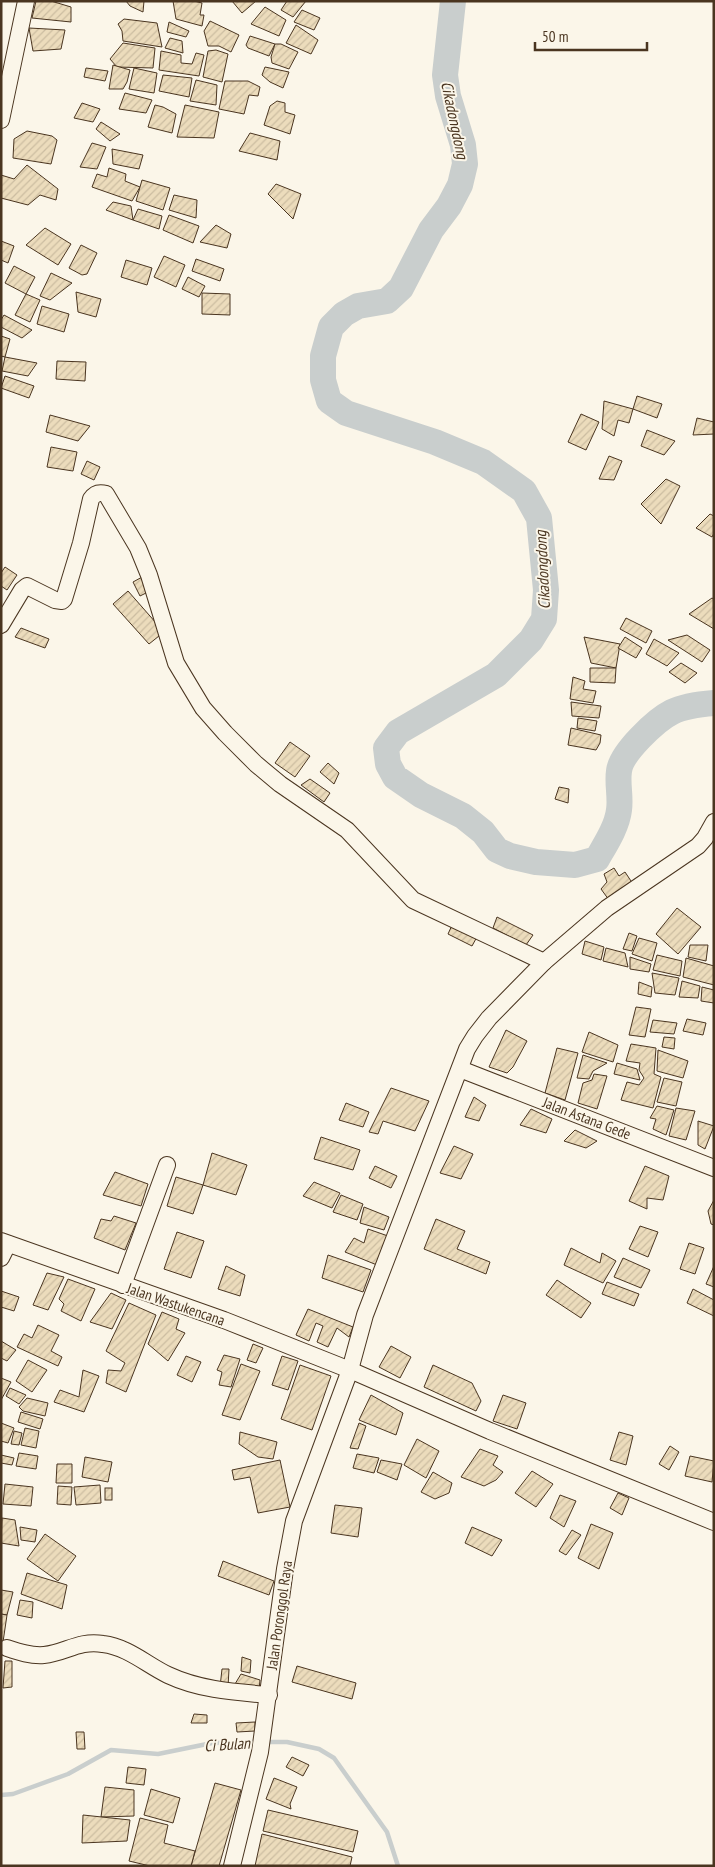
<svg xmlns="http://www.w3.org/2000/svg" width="715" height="1867" viewBox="0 0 715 1867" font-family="'PT Sans Narrow',sans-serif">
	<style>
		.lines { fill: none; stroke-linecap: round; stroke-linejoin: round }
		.stream { stroke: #c9cecd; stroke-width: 4.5 }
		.river { stroke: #c9cecd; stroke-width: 26 }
		.building { fill: url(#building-hatch); stroke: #4a3520 }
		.minor-casing { stroke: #4a3520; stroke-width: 18 }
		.minor { stroke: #fbf6e9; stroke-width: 16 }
		.labels { text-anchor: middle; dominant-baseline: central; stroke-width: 4; stroke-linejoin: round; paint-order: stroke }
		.street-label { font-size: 15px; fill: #4a3520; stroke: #fbf6e9 }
		.water-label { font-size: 16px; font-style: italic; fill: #4a3520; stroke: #fbf6e9 }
	</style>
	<defs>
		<pattern id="building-hatch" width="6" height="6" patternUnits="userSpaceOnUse" patternTransform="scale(1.25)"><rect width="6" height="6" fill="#ecdcbc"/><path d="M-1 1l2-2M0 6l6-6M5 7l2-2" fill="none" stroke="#ccbda1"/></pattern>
	</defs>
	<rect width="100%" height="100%" fill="#fbf6e9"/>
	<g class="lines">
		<g class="stream">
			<path d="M 265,1742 L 287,1742 L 319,1749 L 334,1758 L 387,1832 L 398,1866"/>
			<path d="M 1,1795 L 13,1794 L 68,1774 L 111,1750 L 158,1754 L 212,1743 L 257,1742"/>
		</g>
		<path class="river" d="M 453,1 L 445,75 L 448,96 L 463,145 L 465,164 L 460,185 L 449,206 L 431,230 L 401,288 L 387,301 L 358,306 L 344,314 L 331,327 L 323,356 L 323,380 L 329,401 L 346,413 L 435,442 L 483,462 L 524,491 L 539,518 L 546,590 L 544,619 L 531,640 L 496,675 L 398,732 L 386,748 L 388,764 L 395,777 L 421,795 L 463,816 L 483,832 L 497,850 L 510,856 L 536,862 L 575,865 L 597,859 C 605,845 617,827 619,810 C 621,797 617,784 619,771 C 621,753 656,720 672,712 C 684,706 701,704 714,703"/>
	</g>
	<g class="building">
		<path d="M 36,1 L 51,1 L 71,7 L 71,22 L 32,18 Z"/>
		<path d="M 126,1 L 144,1 L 143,12 L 130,6 Z"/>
		<path d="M 173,1 L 194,1 L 202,3 L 200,15 L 204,15 L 202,26 L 176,19 Z"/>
		<path d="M 232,1 L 256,1 L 242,13 Z"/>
		<path d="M 287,1 L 306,1 L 293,17 L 281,10 Z"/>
		<path d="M 265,7 L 286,20 L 279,36 L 251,24 Z"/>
		<path d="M 302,10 L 320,18 L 314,30 L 294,22 Z"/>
		<path d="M 124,19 L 157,23 L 162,47 L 123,41 L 122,31 L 118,24 Z"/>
		<path d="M 210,21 L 239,35 L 231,52 L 219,46 L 208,46 L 204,31 Z"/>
		<path d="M 169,22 L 189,31 L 186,37 L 167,32 Z"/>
		<path d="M 296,25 L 318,40 L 311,54 L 286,43 Z"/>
		<path d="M 29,28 L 65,30 L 61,49 L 33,51 Z"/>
		<path d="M 250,36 L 275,44 L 269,56 L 248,48 L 246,45 Z"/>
		<path d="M 170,38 L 182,41 L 183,53 L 165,48 Z"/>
		<path d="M 123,43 L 155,48 L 153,68 L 117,67 L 110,59 Z"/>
		<path d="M 275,44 L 281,44 L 298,52 L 289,69 L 272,63 L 271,57 Z"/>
		<path d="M 216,50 L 228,54 L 222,82 L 203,77 L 208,51 Z"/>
		<path d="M 161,51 L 181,55 L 181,63 L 192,64 L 196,53 L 204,55 L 199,76 L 159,70 Z"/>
		<path d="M 113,65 L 130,70 L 127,82 L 123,89 L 109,89 Z"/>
		<path d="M 265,67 L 289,72 L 283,88 L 270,82 L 262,75 Z"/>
		<path d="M 86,68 L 108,71 L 105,81 L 84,77 Z"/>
		<path d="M 134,68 L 157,73 L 154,93 L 129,89 Z"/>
		<path d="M 163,75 L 192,78 L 189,97 L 159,91 Z"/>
		<path d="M 196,80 L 217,85 L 216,105 L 190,101 Z"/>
		<path d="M 225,81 L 248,81 L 260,87 L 258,96 L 249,95 L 244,114 L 219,109 Z"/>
		<path d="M 125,93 L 152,100 L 146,113 L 119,109 Z"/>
		<path d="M 277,101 L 285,103 L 285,112 L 295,115 L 290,134 L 264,125 L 270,106 Z"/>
		<path d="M 82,103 L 100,109 L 93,122 L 74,118 Z"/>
		<path d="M 155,105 L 163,107 L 176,114 L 172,133 L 148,127 Z"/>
		<path d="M 185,105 L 219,112 L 214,138 L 177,137 Z"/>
		<path d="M 101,122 L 120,134 L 110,141 L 96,129 Z"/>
		<path d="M 27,131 L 52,136 L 57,140 L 51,164 L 13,158 L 14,139 Z"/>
		<path d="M 250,133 L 280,141 L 277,160 L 239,151 Z"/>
		<path d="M 92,143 L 106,147 L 97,169 L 80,167 Z"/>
		<path d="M 112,149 L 143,155 L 139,169 L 113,164 Z"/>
		<path d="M 27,165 L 58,189 L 56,200 L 40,195 L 28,205 L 1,198 L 1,175 L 14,179 Z"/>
		<path d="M 109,168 L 126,174 L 125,181 L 140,187 L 132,201 L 92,187 L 97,174 L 107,177 Z"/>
		<path d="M 142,180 L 170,188 L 163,210 L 136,201 Z"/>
		<path d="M 276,184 L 301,194 L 293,219 L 268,194 Z"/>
		<path d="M 174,195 L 197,200 L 196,218 L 169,210 Z"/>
		<path d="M 113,202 L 131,206 L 133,220 L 106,210 Z"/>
		<path d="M 138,209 L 162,216 L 159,229 L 133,220 Z"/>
		<path d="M 169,215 L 199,226 L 193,243 L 163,230 Z"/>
		<path d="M 216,225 L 231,234 L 227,248 L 200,242 Z"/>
		<path d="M 45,228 L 71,244 L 58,265 L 26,245 Z"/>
		<path d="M 1,241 L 14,246 L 8,263 L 1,260 Z"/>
		<path d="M 81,245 L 97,253 L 87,274 L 82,275 L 69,268 Z"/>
		<path d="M 164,256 L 185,265 L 176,287 L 154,277 Z"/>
		<path d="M 196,259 L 224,269 L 220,281 L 192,271 Z"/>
		<path d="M 126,260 L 152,268 L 147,285 L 121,277 Z"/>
		<path d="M 14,266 L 35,277 L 26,294 L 5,283 Z"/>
		<path d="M 51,273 L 72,283 L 50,300 L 40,296 Z"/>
		<path d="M 188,277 L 205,286 L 199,297 L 182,289 Z"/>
		<path d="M 76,292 L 101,299 L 96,317 L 78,312 Z"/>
		<path d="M 202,293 L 230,294 L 230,315 L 202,314 Z"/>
		<path d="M 26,294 L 40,300 L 30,322 L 15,315 Z"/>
		<path d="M 42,306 L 69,314 L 64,332 L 37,324 Z"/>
		<path d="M 4,315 L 32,330 L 22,338 L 1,327 L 1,320 Z"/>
		<path d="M 1,336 L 10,339 L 5,357 L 1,356 Z"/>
		<path d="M 5,357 L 37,363 L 28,376 L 2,371 Z"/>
		<path d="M 57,361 L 86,362 L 85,381 L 56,379 Z"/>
		<path d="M 5,376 L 34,386 L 29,398 L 1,388 Z"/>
		<path d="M 637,396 L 662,404 L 657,418 L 633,409 Z"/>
		<path d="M 604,401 L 633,409 L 629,423 L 618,420 L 614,436 L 602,429 Z"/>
		<path d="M 581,414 L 599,422 L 586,450 L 568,442 Z"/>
		<path d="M 50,415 L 90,426 L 78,441 L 46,432 Z"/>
		<path d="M 697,418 L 714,422 L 714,434 L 693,435 Z"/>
		<path d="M 647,430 L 675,441 L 664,455 L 641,446 Z"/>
		<path d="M 51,447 L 77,452 L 73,471 L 47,467 Z"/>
		<path d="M 609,456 L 622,461 L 614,480 L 599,479 Z"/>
		<path d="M 87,461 L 100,467 L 94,480 L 81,474 Z"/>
		<path d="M 666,479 L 680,486 L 661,524 L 641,504 Z"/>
		<path d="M 710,514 L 714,516 L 714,533 L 712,537 L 696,528 Z"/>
		<path d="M 5,567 L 17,575 L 7,590 L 1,586 L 1,573 Z"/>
		<path d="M 144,576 L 152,590 L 140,596 L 133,582 Z"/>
		<path d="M 128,591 L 164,632 L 149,644 L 113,604 Z"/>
		<path d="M 712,598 L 714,599 L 714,629 L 689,614 Z"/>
		<path d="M 626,618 L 652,631 L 646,643 L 620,629 Z"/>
		<path d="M 21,628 L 49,639 L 45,648 L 15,637 Z"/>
		<path d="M 687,635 L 710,650 L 702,662 L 668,640 Z"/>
		<path d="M 584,637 L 620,644 L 616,668 L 591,663 Z"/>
		<path d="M 625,637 L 642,648 L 636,658 L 618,648 Z"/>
		<path d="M 654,639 L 679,653 L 667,666 L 646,654 Z"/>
		<path d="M 681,663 L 697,673 L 685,683 L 669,672 Z"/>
		<path d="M 590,668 L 616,668 L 615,683 L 590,682 Z"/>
		<path d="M 573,677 L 585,681 L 583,689 L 596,691 L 593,703 L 570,699 Z"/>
		<path d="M 571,702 L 601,706 L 599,718 L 572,716 Z"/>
		<path d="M 578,718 L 597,721 L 595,731 L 577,728 Z"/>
		<path d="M 571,728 L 601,735 L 600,743 L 596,750 L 568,745 Z"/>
		<path d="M 290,742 L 310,756 L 295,777 L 275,763 Z"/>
		<path d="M 328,763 L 339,773 L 334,784 L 320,772 Z"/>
		<path d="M 310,779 L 330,793 L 324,802 L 301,785 Z"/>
		<path d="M 559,787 L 569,789 L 568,803 L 555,799 Z"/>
		<path d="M 614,868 L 619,876 L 625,872 L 633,884 L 609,900 L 601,889 L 607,882 L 604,874 Z"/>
		<path d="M 677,908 L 701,927 L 678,954 L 656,934 Z"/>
		<path d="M 497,917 L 533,935 L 526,945 L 493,928 Z"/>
		<path d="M 453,923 L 478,935 L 472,946 L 448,934 Z"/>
		<path d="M 629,933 L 637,936 L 632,951 L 623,949 Z"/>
		<path d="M 639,938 L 657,943 L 652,961 L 632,954 Z"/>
		<path d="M 585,941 L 604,947 L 601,960 L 582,954 Z"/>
		<path d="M 690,945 L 708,945 L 706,961 L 688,957 Z"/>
		<path d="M 606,948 L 625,953 L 628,967 L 603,961 Z"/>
		<path d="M 657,955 L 682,961 L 680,976 L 653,970 Z"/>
		<path d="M 630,957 L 651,964 L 649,972 L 630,969 Z"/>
		<path d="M 686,958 L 714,966 L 714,985 L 683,977 Z"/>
		<path d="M 652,973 L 679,978 L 675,995 L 655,993 Z"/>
		<path d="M 682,981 L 700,986 L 698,998 L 679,997 Z"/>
		<path d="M 639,982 L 652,987 L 651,997 L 638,994 Z"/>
		<path d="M 702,987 L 714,990 L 714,1003 L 701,1001 Z"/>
		<path d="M 636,1007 L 651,1009 L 645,1037 L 629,1035 Z"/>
		<path d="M 687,1019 L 706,1023 L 703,1035 L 683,1031 Z"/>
		<path d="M 653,1020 L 677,1023 L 674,1034 L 650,1032 Z"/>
		<path d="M 506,1030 L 527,1041 L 513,1067 L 507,1073 L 489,1067 Z"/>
		<path d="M 589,1032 L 618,1045 L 613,1062 L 582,1052 Z"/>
		<path d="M 664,1037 L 675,1038 L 674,1049 L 662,1047 Z"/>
		<path d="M 631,1044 L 656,1048 L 654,1074 L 661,1077 L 653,1108 L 621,1100 L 627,1082 L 639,1085 L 644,1078 L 639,1070 L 640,1063 L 626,1061 Z"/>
		<path d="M 557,1048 L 578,1053 L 565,1100 L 545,1093 Z"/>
		<path d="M 658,1050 L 688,1061 L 683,1078 L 657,1071 Z"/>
		<path d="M 583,1055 L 607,1063 L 593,1071 L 589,1079 L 577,1078 Z"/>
		<path d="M 617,1063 L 637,1069 L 640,1080 L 614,1074 Z"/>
		<path d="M 594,1074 L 607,1076 L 597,1109 L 578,1103 L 583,1083 L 592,1080 Z"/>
		<path d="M 664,1078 L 682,1082 L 676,1106 L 657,1102 Z"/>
		<path d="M 391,1088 L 429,1101 L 415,1131 L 383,1121 L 378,1134 L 369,1132 Z"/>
		<path d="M 474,1097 L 486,1105 L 479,1121 L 465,1117 Z"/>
		<path d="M 346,1103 L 369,1112 L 363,1127 L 339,1120 Z"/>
		<path d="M 657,1106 L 674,1110 L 666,1135 L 653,1129 L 656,1119 L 650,1118 Z"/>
		<path d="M 676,1108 L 695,1111 L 686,1140 L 669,1136 Z"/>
		<path d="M 531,1109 L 552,1119 L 546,1133 L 520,1125 Z"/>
		<path d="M 698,1121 L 714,1126 L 705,1149 L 698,1145 Z"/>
		<path d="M 575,1130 L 597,1141 L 586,1148 L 564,1141 Z"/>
		<path d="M 321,1137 L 360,1150 L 353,1170 L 314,1159 Z"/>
		<path d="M 454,1146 L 473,1154 L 461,1179 L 440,1173 Z"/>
		<path d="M 212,1153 L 247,1165 L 236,1195 L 203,1185 Z"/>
		<path d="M 375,1166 L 397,1176 L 391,1188 L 369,1178 Z"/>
		<path d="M 645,1166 L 669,1176 L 663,1200 L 647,1198 L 647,1209 L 629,1201 Z"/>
		<path d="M 115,1172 L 148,1184 L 141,1206 L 103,1195 Z"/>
		<path d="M 176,1177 L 203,1185 L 193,1214 L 167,1206 Z"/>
		<path d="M 314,1182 L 340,1193 L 332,1208 L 303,1196 Z"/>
		<path d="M 341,1195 L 363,1204 L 357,1220 L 333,1212 Z"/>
		<path d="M 714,1200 L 714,1225 L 711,1224 L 708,1211 Z"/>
		<path d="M 364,1207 L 389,1217 L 384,1230 L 360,1223 Z"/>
		<path d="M 114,1216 L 136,1223 L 125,1250 L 94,1238 L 101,1219 L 111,1221 Z"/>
		<path d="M 436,1219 L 465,1231 L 457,1249 L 490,1262 L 486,1274 L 424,1249 Z"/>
		<path d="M 640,1226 L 658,1232 L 648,1257 L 629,1249 Z"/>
		<path d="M 368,1229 L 388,1236 L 377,1265 L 345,1252 L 354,1238 L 364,1243 Z"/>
		<path d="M 177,1232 L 204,1241 L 191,1278 L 164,1269 Z"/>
		<path d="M 689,1243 L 704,1248 L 695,1274 L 680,1269 Z"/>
		<path d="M 571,1248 L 600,1263 L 602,1253 L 616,1261 L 603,1283 L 564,1265 Z"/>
		<path d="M 328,1255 L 371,1270 L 363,1292 L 322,1278 Z"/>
		<path d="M 623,1258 L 650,1270 L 641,1288 L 614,1277 Z"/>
		<path d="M 226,1266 L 245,1275 L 240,1296 L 218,1289 Z"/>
		<path d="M 714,1266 L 714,1287 L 706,1284 Z"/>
		<path d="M 47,1273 L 64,1277 L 48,1310 L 33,1305 Z"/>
		<path d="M 68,1279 L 95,1289 L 81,1321 L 61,1311 L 64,1304 L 59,1299 Z"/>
		<path d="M 557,1280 L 591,1303 L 581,1318 L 546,1295 Z"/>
		<path d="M 607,1282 L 639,1294 L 634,1306 L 602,1294 Z"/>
		<path d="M 693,1289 L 714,1300 L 714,1316 L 687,1303 Z"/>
		<path d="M 1,1291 L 19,1297 L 14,1311 L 1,1307 Z"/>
		<path d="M 111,1293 L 126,1300 L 112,1329 L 90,1322 Z"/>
		<path d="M 129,1303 L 156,1315 L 126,1392 L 106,1383 L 108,1370 L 121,1371 L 125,1363 L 106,1351 Z"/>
		<path d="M 308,1309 L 353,1327 L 349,1337 L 337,1328 L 328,1347 L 317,1342 L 323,1326 L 316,1323 L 309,1341 L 296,1335 Z"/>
		<path d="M 162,1312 L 179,1319 L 176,1329 L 185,1333 L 168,1361 L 148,1344 Z"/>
		<path d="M 38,1325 L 59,1335 L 51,1351 L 62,1357 L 58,1366 L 17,1347 L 24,1334 L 32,1338 Z"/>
		<path d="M 1,1341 L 16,1350 L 7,1361 L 1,1358 Z"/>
		<path d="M 253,1344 L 263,1348 L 256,1363 L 247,1360 Z"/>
		<path d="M 391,1346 L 411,1357 L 400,1378 L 379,1367 Z"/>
		<path d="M 224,1355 L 240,1359 L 231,1387 L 219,1385 L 222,1372 L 217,1370 Z"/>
		<path d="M 186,1356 L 201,1362 L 192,1382 L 177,1375 Z"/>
		<path d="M 282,1356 L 298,1361 L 288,1390 L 272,1385 Z"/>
		<path d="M 28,1360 L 47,1370 L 32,1392 L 16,1381 Z"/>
		<path d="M 241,1364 L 260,1371 L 240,1420 L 222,1415 Z"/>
		<path d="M 300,1365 L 331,1376 L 312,1430 L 281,1419 Z"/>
		<path d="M 433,1365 L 472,1383 L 481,1401 L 476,1411 L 424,1387 Z"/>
		<path d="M 83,1370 L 99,1376 L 84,1412 L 54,1402 L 60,1390 L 79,1397 Z"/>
		<path d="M 1,1378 L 11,1382 L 1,1400 Z"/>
		<path d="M 10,1388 L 26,1395 L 19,1404 L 6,1396 Z"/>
		<path d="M 371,1395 L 403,1413 L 396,1435 L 359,1420 Z"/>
		<path d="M 503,1395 L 526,1403 L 517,1429 L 493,1421 Z"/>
		<path d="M 27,1398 L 48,1403 L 45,1416 L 23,1411 L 19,1407 Z"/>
		<path d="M 21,1412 L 43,1419 L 40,1429 L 18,1422 Z"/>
		<path d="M 1,1423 L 14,1428 L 8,1443 L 1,1441 Z"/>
		<path d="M 359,1423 L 366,1426 L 358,1449 L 350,1448 Z"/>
		<path d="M 25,1428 L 39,1431 L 36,1448 L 21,1445 Z"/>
		<path d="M 14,1431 L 22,1433 L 19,1445 L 11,1444 Z"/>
		<path d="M 240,1432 L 277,1442 L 273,1459 L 258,1457 L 239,1444 Z"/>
		<path d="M 619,1432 L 633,1436 L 626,1465 L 610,1460 Z"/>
		<path d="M 417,1439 L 439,1451 L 426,1478 L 404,1465 Z"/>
		<path d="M 670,1446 L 679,1452 L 669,1470 L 659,1464 Z"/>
		<path d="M 480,1449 L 498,1456 L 493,1465 L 503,1472 L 496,1480 L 484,1486 L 461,1477 Z"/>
		<path d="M 19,1453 L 38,1456 L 36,1469 L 16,1466 Z"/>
		<path d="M 357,1454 L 379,1458 L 374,1473 L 353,1468 Z"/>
		<path d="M 1,1455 L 14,1458 L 12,1465 L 1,1463 Z"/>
		<path d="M 690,1456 L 714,1461 L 712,1482 L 685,1476 Z"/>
		<path d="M 85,1457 L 112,1462 L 108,1482 L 82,1477 Z"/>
		<path d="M 280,1460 L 290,1507 L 258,1513 L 250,1477 L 234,1480 L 232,1470 Z"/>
		<path d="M 381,1460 L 402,1464 L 397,1480 L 377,1472 Z"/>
		<path d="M 57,1464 L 72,1464 L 72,1483 L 56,1483 Z"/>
		<path d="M 532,1471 L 553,1484 L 536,1507 L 515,1493 Z"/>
		<path d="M 433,1472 L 452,1483 L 449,1493 L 435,1499 L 421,1492 Z"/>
		<path d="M 5,1484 L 33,1487 L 31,1506 L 3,1504 Z"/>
		<path d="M 100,1485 L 101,1503 L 76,1505 L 74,1487 Z"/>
		<path d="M 58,1486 L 72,1487 L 71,1505 L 57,1504 Z"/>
		<rect x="105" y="1488" width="7" height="12"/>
		<path d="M 618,1493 L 629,1498 L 622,1515 L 610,1508 Z"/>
		<path d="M 560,1495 L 576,1501 L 564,1527 L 550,1518 Z"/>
		<path d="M 335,1505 L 362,1508 L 358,1537 L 331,1533 Z"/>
		<path d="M 2,1518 L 15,1520 L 19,1546 L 1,1543 Z"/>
		<path d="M 591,1524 L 613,1533 L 599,1569 L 578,1558 Z"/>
		<path d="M 20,1527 L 37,1530 L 35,1542 L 21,1540 Z"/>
		<path d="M 472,1527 L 502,1540 L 492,1556 L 465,1543 Z"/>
		<path d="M 572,1530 L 581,1535 L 566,1555 L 559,1551 Z"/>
		<path d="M 45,1534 L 76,1556 L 58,1581 L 27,1559 Z"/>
		<path d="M 223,1561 L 274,1581 L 269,1595 L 218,1576 Z"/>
		<path d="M 27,1573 L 67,1585 L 62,1609 L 21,1594 Z"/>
		<path d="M 1,1590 L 13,1592 L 7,1615 L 1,1614 Z"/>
		<path d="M 20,1600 L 33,1602 L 32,1618 L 17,1615 Z"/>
		<path d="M 1,1614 L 7,1615 L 3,1642 L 1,1642 Z"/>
		<path d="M 242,1657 L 251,1660 L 250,1673 L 241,1671 Z"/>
		<path d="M 5,1661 L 12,1661 L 12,1687 L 3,1688 Z"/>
		<path d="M 297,1666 L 356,1683 L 352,1699 L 292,1682 Z"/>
		<path d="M 222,1669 L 229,1669 L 228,1687 L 220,1687 Z"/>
		<path d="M 241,1674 L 260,1680 L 259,1690 L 235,1684 Z"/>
		<path d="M 194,1714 L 207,1715 L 207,1723 L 191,1723 Z"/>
		<path d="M 255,1722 L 255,1731 L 237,1732 L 236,1723 Z"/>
		<path d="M 76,1732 L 84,1732 L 85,1749 L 77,1749 Z"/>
		<path d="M 292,1757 L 309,1765 L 303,1776 L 286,1767 Z"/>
		<path d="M 128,1767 L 146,1769 L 144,1785 L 126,1783 Z"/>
		<path d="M 274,1778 L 297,1787 L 290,1804 L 291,1809 L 266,1799 Z"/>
		<path d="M 215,1783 L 241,1790 L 219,1866 L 191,1866 Z"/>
		<path d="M 105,1787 L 134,1790 L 134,1816 L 101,1817 Z"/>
		<path d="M 151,1789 L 180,1798 L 173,1823 L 144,1815 Z"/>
		<path d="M 268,1810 L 358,1831 L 353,1852 L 263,1831 Z"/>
		<path d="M 83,1815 L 130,1820 L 127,1841 L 82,1843 Z"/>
		<path d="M 140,1818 L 168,1825 L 164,1843 L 195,1851 L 191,1866 L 150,1866 L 129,1861 Z"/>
		<path d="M 262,1834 L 352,1857 L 350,1866 L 255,1866 Z"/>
	</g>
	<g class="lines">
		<g class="minor-casing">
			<g id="minor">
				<path d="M 1,120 L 26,1"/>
				<path d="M 1,625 L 22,590 L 27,586 L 55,600 L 62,601 L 64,599 L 81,543 L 91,499 C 95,493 99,492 106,494 L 138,548 L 149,575 L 176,663 L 203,708 L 225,733 L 256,764 L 280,784 L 347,830 L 413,900 L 544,962"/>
				<path d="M 460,1069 L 714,1168"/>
				<path d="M 1,1241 L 224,1320 L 350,1370 L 490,1431 L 714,1522"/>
				<path d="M 1,1258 L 8,1244"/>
				<path d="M 123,1285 L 167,1165"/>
				<path d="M 7,1648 C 19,1652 31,1656 44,1655 C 66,1653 78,1640 103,1644 C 128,1647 147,1665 168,1675 C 200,1690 234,1692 269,1695"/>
				<path d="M 232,1866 L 260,1752 L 285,1569 L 294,1521 L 350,1370 L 365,1315 L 467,1049 L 475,1036 L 489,1018 L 544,962 L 607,908 L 698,846 L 705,838 L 714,822"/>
			</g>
		</g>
		<use href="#minor" class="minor"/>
	</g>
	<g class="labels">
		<g class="street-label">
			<text transform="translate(587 1118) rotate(21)">Jalan Astana Gede</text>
			<text transform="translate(176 1304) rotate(19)">Jalan Wastukencana</text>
			<text transform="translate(279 1615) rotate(-82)">Jalan Poronggol Raya</text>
		</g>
		<g class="water-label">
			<text transform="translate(455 120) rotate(78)">Cikadongdong</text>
			<text transform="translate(542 570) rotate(-93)">Cikadongdong</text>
			<text transform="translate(227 1744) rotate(-4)">Ci Bulan</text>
		</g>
	</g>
	<rect width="715" height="1867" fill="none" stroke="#4a3520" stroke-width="5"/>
	<path d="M535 42v8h112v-8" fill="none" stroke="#4a3520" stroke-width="2.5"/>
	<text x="542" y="42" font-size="15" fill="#4a3520" stroke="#fbf6e9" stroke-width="4" paint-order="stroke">50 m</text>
</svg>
